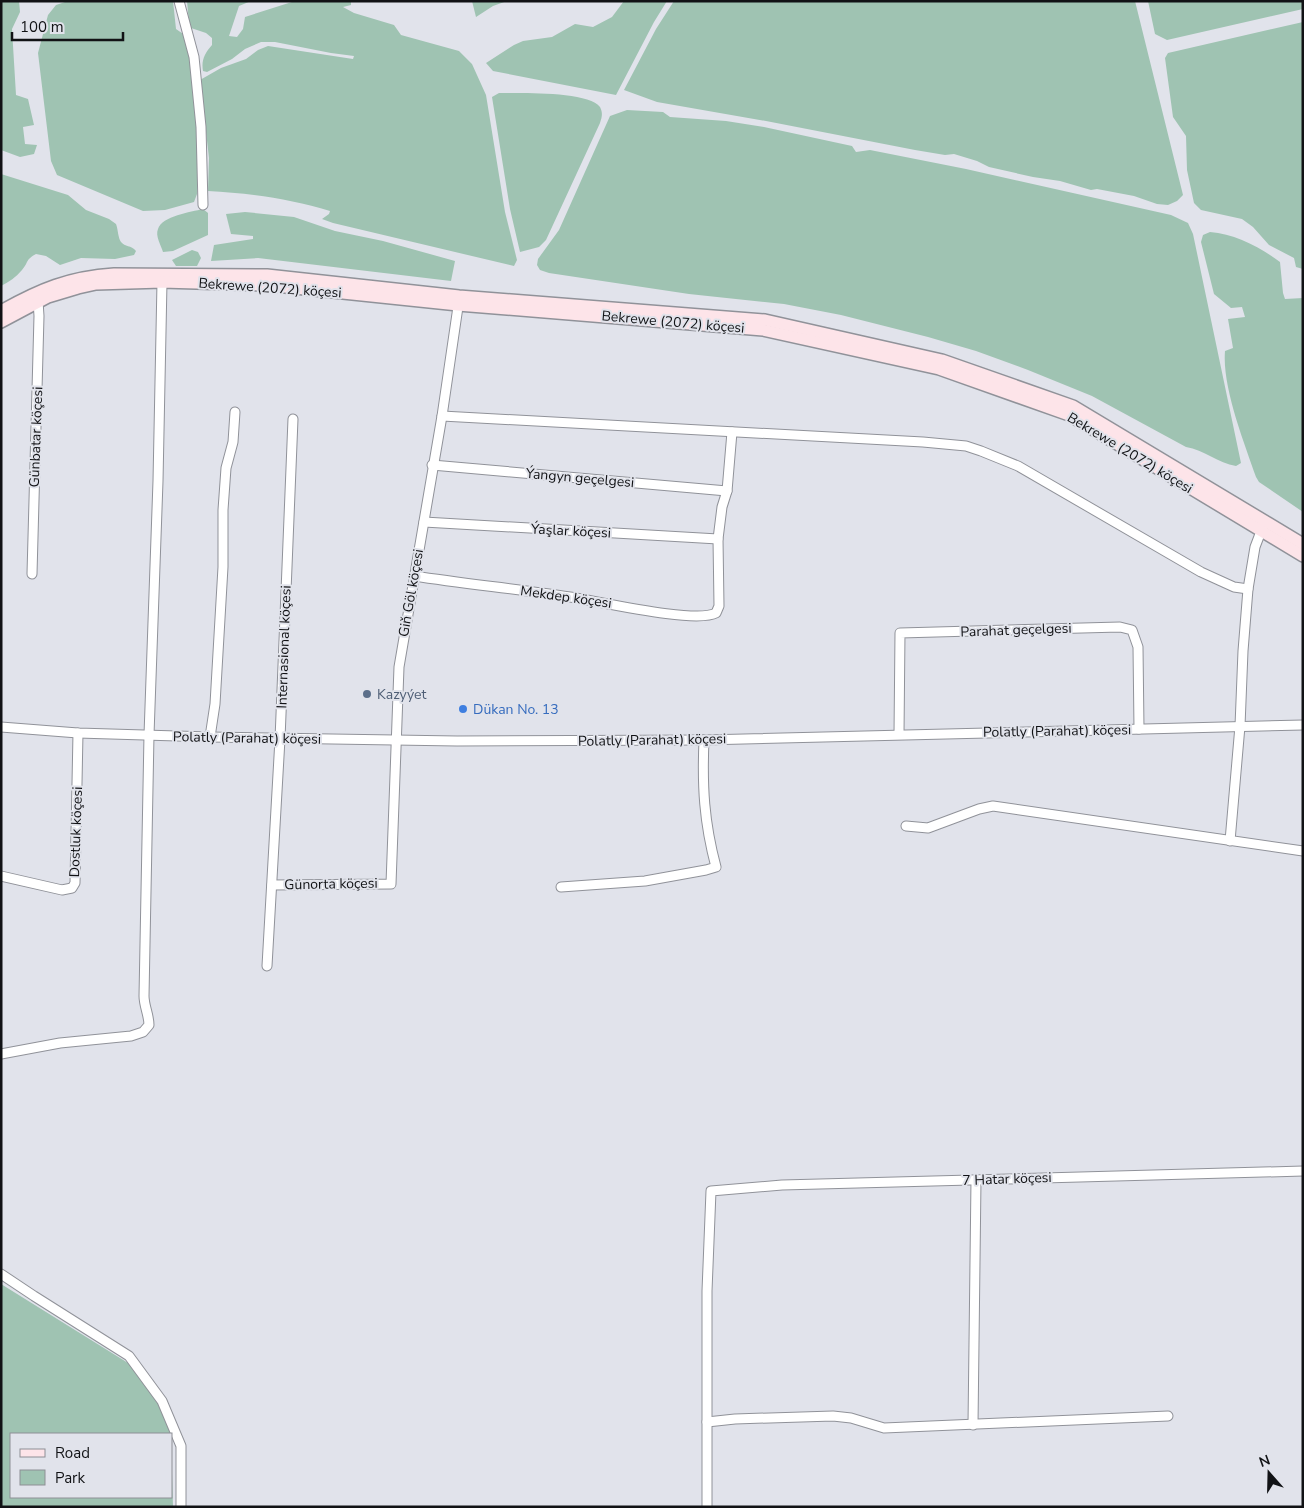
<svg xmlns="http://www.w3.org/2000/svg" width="1304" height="1508" viewBox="0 0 1304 1508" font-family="'Nunito Sans',sans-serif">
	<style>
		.green { fill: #9fc3b2 }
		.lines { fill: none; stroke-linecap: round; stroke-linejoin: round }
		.minor-casing { stroke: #909299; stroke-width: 11 }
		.secondary-casing { stroke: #909299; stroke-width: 14 }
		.minor { stroke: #fff; stroke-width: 9 }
		.secondary { stroke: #fde4e9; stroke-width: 11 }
		.service-dot { fill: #5c6f8a; stroke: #e1e3eb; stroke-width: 2 }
		.shop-dot { fill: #3f7fe0; stroke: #e1e3eb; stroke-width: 2 }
		.labels { text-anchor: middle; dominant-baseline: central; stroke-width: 4; stroke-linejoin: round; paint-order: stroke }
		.street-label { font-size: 14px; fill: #111215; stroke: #e1e3eb }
		.service-label { font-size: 14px; fill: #4e5e75; stroke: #e1e3eb; text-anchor: start }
		.shop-label { font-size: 14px; fill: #366cbe; stroke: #e1e3eb; text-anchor: start }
	</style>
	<rect width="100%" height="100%" fill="#e1e3eb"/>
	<g class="green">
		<path d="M 1,1 L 19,1 L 20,12 L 12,29 L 16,95 L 28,99 L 34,125 L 23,127 L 25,144 L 37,145 L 34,154 L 20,157 L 1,150 Z"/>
		<path d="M 68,1 L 173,1 L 176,29 L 186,36 L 190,47 L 197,127 L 197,194 L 194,202 L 165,210 L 143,211 L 57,175 L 51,161 L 38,53 L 48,15 L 56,5 Z"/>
		<path d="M 187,1 L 251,1 L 239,6 L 229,36 L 237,37 L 243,29 L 245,17 L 295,1 L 351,1 L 351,5 L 343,7 L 354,13 L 394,25 L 401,35 L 459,51 L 472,64 L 486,95 L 505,212 L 517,260 L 514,266 L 333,223 L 322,219 L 329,214 L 330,211 C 291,199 249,193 208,191 L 209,158 L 200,80 L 221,68 L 246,59 L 258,50 L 268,46 L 353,59 L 354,56 L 331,53 L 275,42 L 261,42 L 245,49 L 232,59 L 207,72 L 203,71 C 201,60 205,53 212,45 L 212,38 L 206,33 L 191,28 L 189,23 Z"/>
		<path d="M 472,1 L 507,1 L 493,6 L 476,17 Z"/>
		<path d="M 624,1 L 667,1 L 654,22 L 616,95 L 493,71 L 486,63 L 514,45 L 523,41 L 552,37 L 575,24 L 593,27 L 612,17 Z"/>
		<path d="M 674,1 L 1135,1 L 1183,195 L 1177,201 L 1168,205 L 1157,204 L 1134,196 L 1097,189 L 1091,190 L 1060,181 L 1033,177 L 989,167 L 977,161 L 954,154 L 945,155 L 915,150 L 766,121 L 657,102 L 624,90 L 656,29 Z"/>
		<path d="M 1148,1 L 1303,1 L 1303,9 L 1167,40 L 1155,34 Z"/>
		<path d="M 1303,22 L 1303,269 L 1296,267 L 1294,258 L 1269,245 L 1253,227 L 1242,219 L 1201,210 L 1194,203 L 1187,170 L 1186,136 L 1173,117 L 1165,58 L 1168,53 Z"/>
		<path d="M 499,93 C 519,93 589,91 600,107 C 603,113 602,117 600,123 L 546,240 L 539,247 L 520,252 L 510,209 L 492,97 Z"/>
		<path d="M 627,110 L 663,112 L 670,117 L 726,121 L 764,127 L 852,146 L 856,152 L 870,150 L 966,169 L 1171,215 L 1188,223 L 1193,234 L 1241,463 L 1236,466 C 1218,463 1204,450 1186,447 L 1092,396 L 1028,370 L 976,351 L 928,337 L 841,315 L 784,304 L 689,294 L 549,273 L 540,270 L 537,265 L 538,259 L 559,230 L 610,116 Z"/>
		<path d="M 1,174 L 68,195 L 86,210 L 109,219 L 116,224 C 118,229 118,238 121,242 C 125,247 131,245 136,251 L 134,255 L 115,259 L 81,258 L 60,265 L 46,256 L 36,254 C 25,260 29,262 22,270 C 16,277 9,282 1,286 Z"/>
		<path d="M 203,209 L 208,213 L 208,235 L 173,251 L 163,252 C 161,245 155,236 158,229 C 162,216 191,212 203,209 Z"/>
		<path d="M 245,212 L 294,217 L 335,231 L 383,241 L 455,261 L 451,281 L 258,258 L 211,261 L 214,245 L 253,239 L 253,236 L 231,234 L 226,214 Z"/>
		<path d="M 1210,232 C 1235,234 1260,247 1280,262 L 1283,293 L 1285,299 L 1303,298 L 1303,512 L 1259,482 L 1256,477 C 1244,442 1222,387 1225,351 L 1233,348 L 1228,319 L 1245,317 L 1242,307 L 1231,308 L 1214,294 L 1201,242 L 1203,235 Z"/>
		<path d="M 192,250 L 198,252 L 201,258 L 197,266 L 176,266 L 172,260 Z"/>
		<path d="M 1,1284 L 120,1358 C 126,1362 132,1365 137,1370 C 151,1384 167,1415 171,1434 L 11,1434 L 11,1497 L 171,1497 L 171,1439 L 173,1507 L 1,1507 Z"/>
	</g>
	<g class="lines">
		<g class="minor-casing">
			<g id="minor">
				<path d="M 179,1 L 194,57 L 201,127 L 203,205"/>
				<path d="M 442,416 L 923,442 L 966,446 L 981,451 L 1018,466 L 1201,572 L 1234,587 L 1248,589"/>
				<path d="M 432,465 L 727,491"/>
				<path d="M 424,522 L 718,539"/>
				<path d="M 32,574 L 39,316 L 38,301"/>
				<path d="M 414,576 C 466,584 518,589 570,597 C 598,601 695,624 716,613 L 719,606 L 718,539 L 722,507 L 727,491 L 732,432"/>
				<path d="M 1,727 L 78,733 L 210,737 L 457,741 L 704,740 L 1303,725"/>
				<path d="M 899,734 L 900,633 L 1120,627 L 1132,630 L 1138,647 L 1139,729"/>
				<path d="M 210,737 L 215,704 L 223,567 L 223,510 L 226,468 L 233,442 L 235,412"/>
				<path d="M 906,826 L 928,828 L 979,809 L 993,806 L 1303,851"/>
				<path d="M 1230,841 L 1240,726 L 1243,651 L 1248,589 L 1255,547 L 1263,526"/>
				<path d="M 1,876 L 62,890 L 72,888 L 75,883 L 78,733"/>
				<path d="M 272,885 L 391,884 L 399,667 L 442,416 L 459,300"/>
				<path d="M 561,887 L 645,881 L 706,870 L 716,867 C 704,822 702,786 704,740"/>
				<path d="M 267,966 L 280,739 L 293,419"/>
				<path d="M 1,1054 L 60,1043 L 131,1036 L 143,1032 L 149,1025 C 149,1015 144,1006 144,996 L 149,735 L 158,481 L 162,282"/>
				<path d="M 1,1274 L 34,1296 L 129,1356 L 162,1401 L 181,1446 L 181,1507"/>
				<path d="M 707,1422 L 735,1419 L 833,1416 L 851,1418 L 884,1428 L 1168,1416"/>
				<path d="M 973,1425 L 976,1180"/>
				<path d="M 707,1507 L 707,1291 L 711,1191 L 782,1185 L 1303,1171"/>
			</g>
		</g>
		<g class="secondary-casing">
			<g id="secondary">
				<path d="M 1,311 C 40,289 69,277 114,274 L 267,275 L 459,296 L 765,320 L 942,360 L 1073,406 L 1303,544"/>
				<path d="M 1,322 L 48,297 L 78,288 L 96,284 L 162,282 L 266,285 L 458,305 L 763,330 L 939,369 L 1069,415 L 1303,556"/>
			</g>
		</g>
		<use href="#minor" class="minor"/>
		<use href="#secondary" class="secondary"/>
	</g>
	<circle class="service-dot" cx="367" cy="694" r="5"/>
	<circle class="shop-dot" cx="463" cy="709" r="5"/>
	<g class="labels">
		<g class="street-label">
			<text transform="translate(270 288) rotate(4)">Bekrewe (2072) köçesi</text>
			<text transform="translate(673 322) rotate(5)">Bekrewe (2072) köçesi</text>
			<text transform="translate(36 437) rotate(-88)">Günbatar köçesi</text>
			<text transform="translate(1130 453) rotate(31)">Bekrewe (2072) köçesi</text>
			<text transform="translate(580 478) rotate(5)">Ýangyn geçelgesi</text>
			<text transform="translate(571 531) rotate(3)">Ýaşlar köçesi</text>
			<text transform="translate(411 593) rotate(-80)">Giň Göl köçesi</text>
			<text transform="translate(566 597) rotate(8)">Mekdep köçesi</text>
			<text transform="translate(1016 630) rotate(-2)">Parahat geçelgesi</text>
			<text transform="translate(284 647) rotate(-88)">Internasional köçesi</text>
			<text transform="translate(1057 731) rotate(-1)">Polatly (Parahat) köçesi</text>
			<text transform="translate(247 738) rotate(1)">Polatly (Parahat) köçesi</text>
			<text transform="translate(652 740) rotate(-1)">Polatly (Parahat) köçesi</text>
			<text transform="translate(76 832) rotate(-88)">Dostluk köçesi</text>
			<text transform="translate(331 884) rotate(-1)">Günorta köçesi</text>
			<text transform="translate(1007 1179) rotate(-2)">7 Hatar köçesi</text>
		</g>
		<g class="service-label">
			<text x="377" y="694">Kazyýet</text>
		</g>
		<g class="shop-label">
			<text x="473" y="709">Dükan No. 13</text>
		</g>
	</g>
	<rect width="1304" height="1508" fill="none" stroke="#111215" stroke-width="5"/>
	<rect x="10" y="1433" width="162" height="65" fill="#e1e3eb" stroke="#8e8f95"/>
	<rect x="20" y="1449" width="25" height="8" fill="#fde4e9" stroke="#8e8f95"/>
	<text x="55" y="1458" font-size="15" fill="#111215">Road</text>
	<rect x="20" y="1470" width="25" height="15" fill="#9fc3b2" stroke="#8e8f95"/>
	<text x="55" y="1483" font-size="15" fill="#111215">Park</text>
	<g transform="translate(1269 1473) rotate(340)" stroke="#e1e3eb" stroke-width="4" paint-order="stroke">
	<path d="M0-4L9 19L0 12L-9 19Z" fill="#111215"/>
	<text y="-8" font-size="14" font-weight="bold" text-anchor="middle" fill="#111215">N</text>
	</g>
	<path d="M12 32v8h111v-8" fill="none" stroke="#111215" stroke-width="2.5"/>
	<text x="20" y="32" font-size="15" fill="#111215" stroke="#e1e3eb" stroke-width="4" paint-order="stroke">100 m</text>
</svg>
